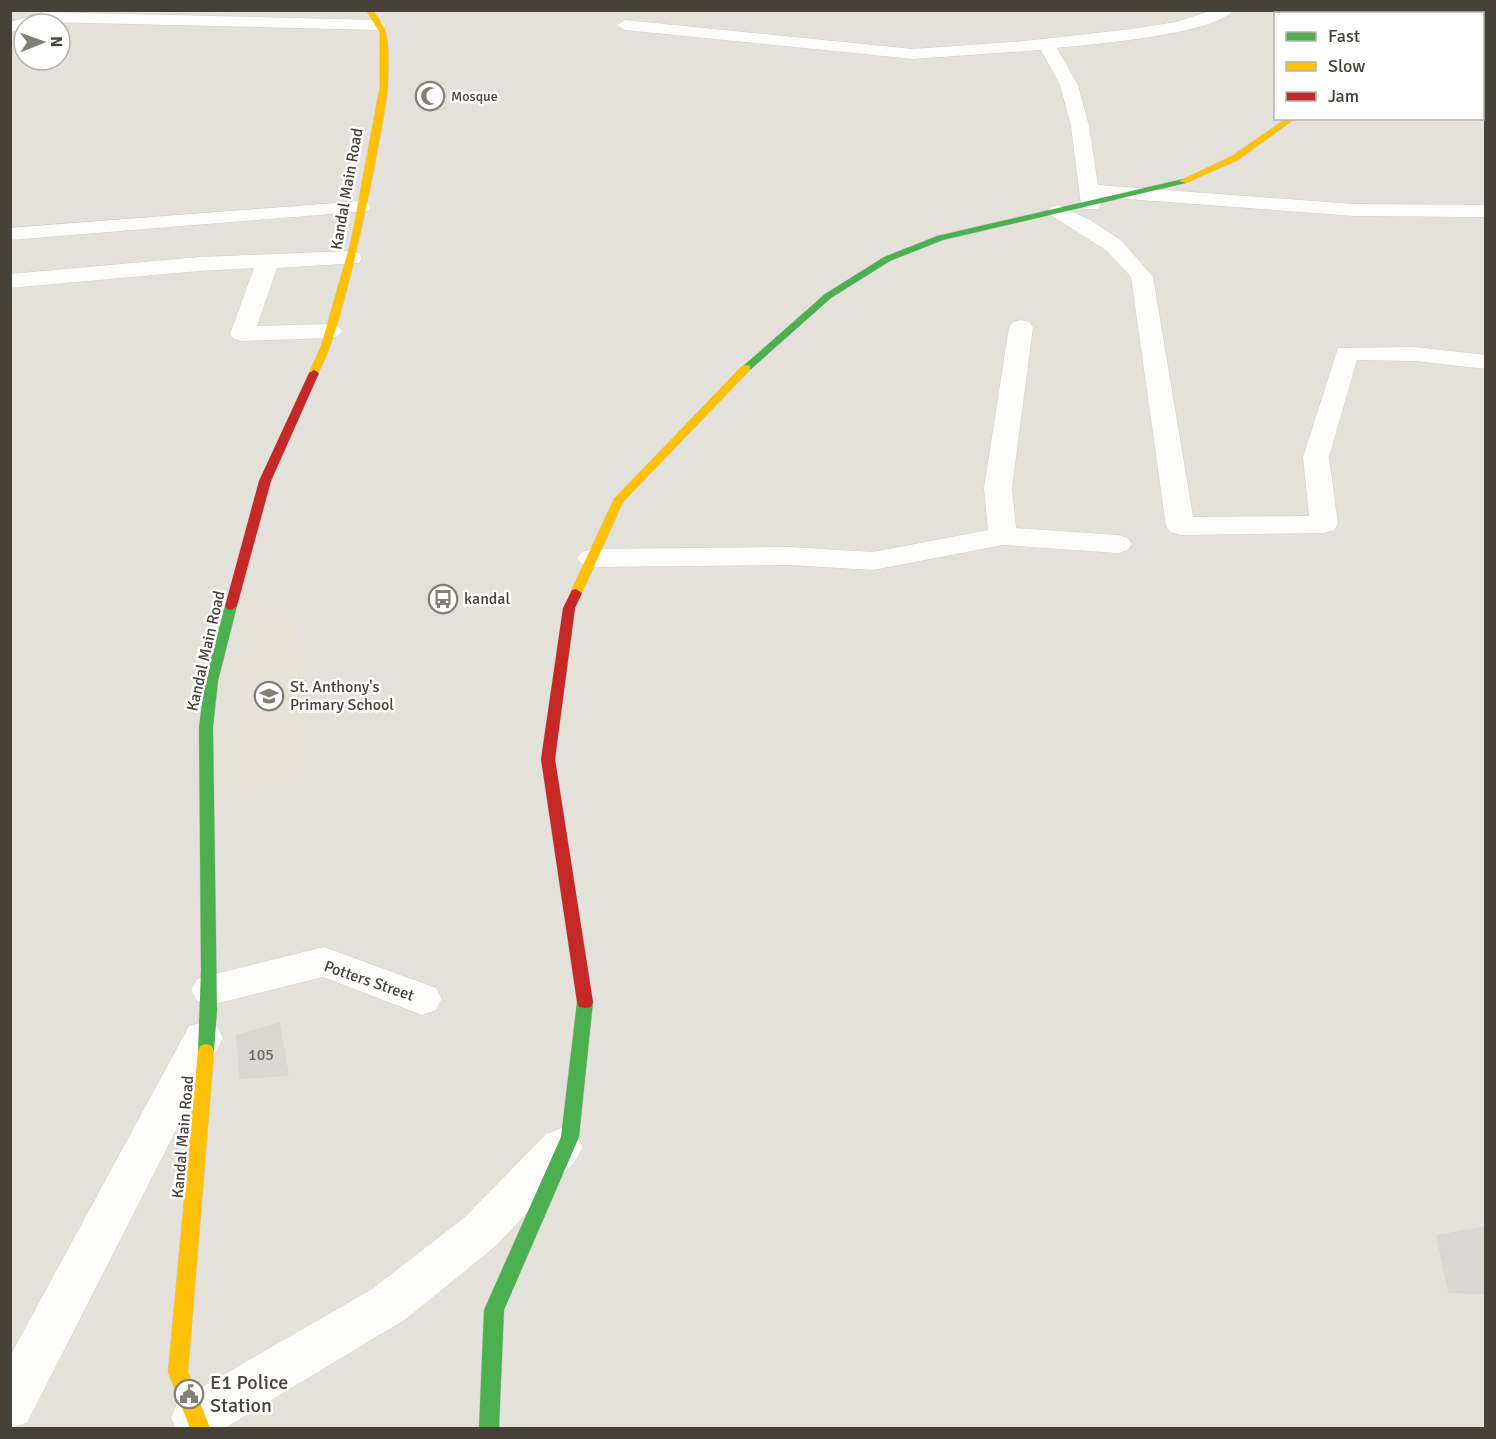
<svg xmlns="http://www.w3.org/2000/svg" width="1496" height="1439" viewBox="0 0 1496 1439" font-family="Signika,sans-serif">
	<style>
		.residential { fill: #e4e1da; fill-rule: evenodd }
		.education { fill: #e7e2d8 }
		.building { fill: #dad8d4; stroke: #d9d6d2; stroke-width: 1.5 }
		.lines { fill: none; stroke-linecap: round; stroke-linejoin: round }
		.street-casing { stroke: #cfcdca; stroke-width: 1 }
		.fast-casing { stroke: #cfccc4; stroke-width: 1 }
		.slow-casing { stroke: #cfccc4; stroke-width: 1 }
		.jam-casing { stroke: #cfccc4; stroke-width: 1 }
		.street { fill: #fdfdfc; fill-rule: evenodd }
		.fast { fill: #4caf50; fill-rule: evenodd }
		.slow { fill: #ffc107; fill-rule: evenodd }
		.jam { fill: #c62828; fill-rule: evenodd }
		.labels { text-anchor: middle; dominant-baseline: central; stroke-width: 5; stroke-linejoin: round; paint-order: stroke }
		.far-poi-label { font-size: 14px; fill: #464139; stroke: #fff; text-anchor: start }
		.street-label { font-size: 16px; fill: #464139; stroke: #fff }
		.poi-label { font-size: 16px; fill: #464139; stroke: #fff; text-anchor: start }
		.near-number-label { font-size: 16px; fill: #6c6860 }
		.near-poi-label { font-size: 20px; fill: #464139; stroke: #fff; text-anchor: start }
	</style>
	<rect width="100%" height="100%" fill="#f1efec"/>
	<path class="residential" d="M 10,11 L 1485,11 L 1485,1428 L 11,1428 ZM 1276,14 L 1482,14 L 1482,118 L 1276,118 ZM 24,24 L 60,24 L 60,60 L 24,60 Z"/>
	<path class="education" d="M 295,612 L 303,777 L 236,795 L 243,615 Z"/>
	<g class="building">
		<path d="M 279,1023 L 288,1075 L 240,1078 L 237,1036 Z"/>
		<path d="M 1485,1227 L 1485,1294 L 1449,1292 L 1437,1236 Z"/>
	</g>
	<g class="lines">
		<g class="street-casing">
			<g id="street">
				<path d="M 1213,10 L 1234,10 C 1213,35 1092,44 1057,48 L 1078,85 L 1089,126 L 1098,185 L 1354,204 L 1486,205 L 1486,217 L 1354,216 L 1100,197 L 1101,205 L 1098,209 L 1084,209 L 1081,205 L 1071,126 L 1060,85 L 1041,50 L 913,59 L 625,30 L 617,25 L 625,20 L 913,49 L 1025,41 L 1131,29 L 1176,22 Z"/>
				<path d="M 44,12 L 378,20 L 386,25 L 378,30 L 45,22 L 24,24 L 24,28 L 10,32 L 10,22 Z"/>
				<rect x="1482" y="97" width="4" height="10"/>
				<path d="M 361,201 L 368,203 L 371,207 L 368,211 L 10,240 L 10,228 Z"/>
				<path d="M 1058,205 L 1090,220 L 1122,241 L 1153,277 L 1193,517 L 1309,516 L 1303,457 L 1338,348 L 1415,347 L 1486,355 L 1486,369 L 1415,361 L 1357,360 L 1329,457 L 1338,524 L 1334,530 L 1324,533 L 1180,535 L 1170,532 L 1166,526 L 1131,277 L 1107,251 L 1051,215 L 1048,211 L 1051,207 Z"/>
				<path d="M 351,251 L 359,253 L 362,258 L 359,263 L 277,268 L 257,326 L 330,324 L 338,326 L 342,331 L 338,336 L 330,338 L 242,341 L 234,339 L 230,334 L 254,268 L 199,271 L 10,288 L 10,274 L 199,257 Z"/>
				<path d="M 1021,320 L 1029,322 L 1033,327 L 1012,488 L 1016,528 L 1118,535 L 1128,538 L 1132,544 L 1128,550 L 1118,553 L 1003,545 L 873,570 L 790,565 L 592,567 L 582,564 L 577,558 L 582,552 L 592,549 L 790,547 L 873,552 L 988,530 L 984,488 L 1009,327 L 1013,322 Z"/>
				<path d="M 324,947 L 436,988 L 442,999 L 436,1010 L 422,1015 L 323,977 L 211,1005 L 197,1001 L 191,990 L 197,979 L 211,975 Z"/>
				<path d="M 203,1022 L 217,1026 L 223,1038 L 27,1423 L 10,1428 L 10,1356 L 189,1026 Z"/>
				<path d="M 561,1128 L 576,1134 L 583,1147 L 576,1160 L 497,1245 L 406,1319 L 225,1428 L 176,1428 L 171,1418 L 178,1401 L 372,1289 L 465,1217 L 546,1134 Z"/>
			</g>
		</g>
		<g class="fast-casing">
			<g id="fast">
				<path d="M 1183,179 L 1186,179 L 1186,183 L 943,240 L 890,261 L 831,298 L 750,370 L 742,370 L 741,368 L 825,294 L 884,257 L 937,236 Z"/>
				<path d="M 231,602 L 237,606 L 218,681 L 213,727 L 217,1010 L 214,1051 L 212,1056 L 206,1058 L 200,1056 L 198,1051 L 201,970 L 199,727 L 205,681 L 225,606 Z"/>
				<path d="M 585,996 L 591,997 L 593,1002 L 579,1137 L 504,1310 L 499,1428 L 479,1428 L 484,1310 L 561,1137 L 577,1002 L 579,997 Z"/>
			</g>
		</g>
		<g class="slow-casing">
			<g id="slow">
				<path d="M 366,10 L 373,10 C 377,17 385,26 386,34 C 390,49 388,70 388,85 C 386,120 337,367 314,376 L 309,373 L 321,346 L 351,241 L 380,86 L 380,33 Z"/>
				<path d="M 1287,118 L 1296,118 L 1238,160 L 1186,183 L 1179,181 L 1232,156 Z"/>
				<path d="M 746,365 L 750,366 L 750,370 L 623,502 L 582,593 L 580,596 L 572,596 L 570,593 L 614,499 L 742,366 Z"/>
				<path d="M 206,1044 L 212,1046 L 214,1051 L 188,1372 L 210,1428 L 190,1428 L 168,1372 L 198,1051 L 200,1046 Z"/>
			</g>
		</g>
		<g class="jam-casing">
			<g id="jam">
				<path d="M 314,370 L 319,373 L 271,481 L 237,606 L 231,610 L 227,609 L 225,606 L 259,481 L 309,373 Z"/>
				<path d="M 576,589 L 582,593 L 575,608 L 555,759 L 593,1002 L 591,1007 L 585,1008 L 579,1007 L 577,1002 L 541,759 L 563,608 L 572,590 Z"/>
			</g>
		</g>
		<use href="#street" class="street"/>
		<use href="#fast" class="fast"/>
		<use href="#slow" class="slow"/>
		<use href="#jam" class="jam"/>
	</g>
	<defs>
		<g id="mosque-ring" transform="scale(1.5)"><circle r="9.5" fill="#fff" stroke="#827e78" stroke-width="1.5"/><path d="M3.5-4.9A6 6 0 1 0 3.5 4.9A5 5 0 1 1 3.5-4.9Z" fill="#827e78"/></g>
		<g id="bus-ring" transform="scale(1.5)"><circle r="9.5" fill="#fff" stroke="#827e78" stroke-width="1.5"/><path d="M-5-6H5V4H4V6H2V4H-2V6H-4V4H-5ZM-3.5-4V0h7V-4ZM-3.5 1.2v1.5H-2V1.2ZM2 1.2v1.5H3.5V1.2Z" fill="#827e78"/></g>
		<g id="school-ring" transform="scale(1.5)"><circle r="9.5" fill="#fff" stroke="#827e78" stroke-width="1.5"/><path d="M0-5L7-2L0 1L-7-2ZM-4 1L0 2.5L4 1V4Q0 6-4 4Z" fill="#827e78"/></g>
		<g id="civic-ring" transform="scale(1.5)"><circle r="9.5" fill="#fff" stroke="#827e78" stroke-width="1.5"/><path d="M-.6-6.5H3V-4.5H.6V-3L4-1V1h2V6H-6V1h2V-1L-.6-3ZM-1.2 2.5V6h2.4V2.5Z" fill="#827e78"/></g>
	</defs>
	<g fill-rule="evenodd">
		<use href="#mosque-ring" x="430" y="96"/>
		<use href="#bus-ring" x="443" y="599"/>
		<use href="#school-ring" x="269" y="696"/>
		<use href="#civic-ring" x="189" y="1394"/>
	</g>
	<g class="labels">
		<g class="far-poi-label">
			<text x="451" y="96">Mosque</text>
		</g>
		<g class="street-label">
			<text transform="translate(347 189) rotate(-80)">Kandal Main Road</text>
			<text transform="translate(206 651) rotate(-77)">Kandal Main Road</text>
			<text transform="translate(369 981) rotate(19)">Potters Street</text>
			<text transform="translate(183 1137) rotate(-85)">Kandal Main Road</text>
		</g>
		<g class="poi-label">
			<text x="464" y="599">kandal</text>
			<text x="290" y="687">St. Anthony's<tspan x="290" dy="18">Primary School</tspan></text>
		</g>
		<g class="near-number-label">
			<text x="261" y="1055">105</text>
		</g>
		<g class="near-poi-label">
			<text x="210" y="1382">E1 Police<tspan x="210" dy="23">Station</tspan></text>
		</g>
	</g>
	<rect width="1496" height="1439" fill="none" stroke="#464139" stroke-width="24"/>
	<rect x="1274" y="12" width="210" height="108" fill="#ffffff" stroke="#b5b3b0" stroke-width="1.5"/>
	<rect x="1286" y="32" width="30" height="9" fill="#4caf50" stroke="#b5b3b0" stroke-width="1.5"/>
	<text x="1328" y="42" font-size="18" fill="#464139">Fast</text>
	<rect x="1286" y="62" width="30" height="9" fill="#ffc107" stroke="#b5b3b0" stroke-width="1.5"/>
	<text x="1328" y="72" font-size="18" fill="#464139">Slow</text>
	<rect x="1286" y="92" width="30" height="9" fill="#c62828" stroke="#b5b3b0" stroke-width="1.5"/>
	<text x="1328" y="102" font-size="18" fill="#464139">Jam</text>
	<g transform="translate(42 42) rotate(89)"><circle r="28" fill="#ffffff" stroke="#b5b3b0" stroke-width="1.5"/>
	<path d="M0-4.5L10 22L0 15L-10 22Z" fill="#827e78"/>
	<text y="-9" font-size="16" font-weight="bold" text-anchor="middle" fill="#464139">N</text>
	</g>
</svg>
